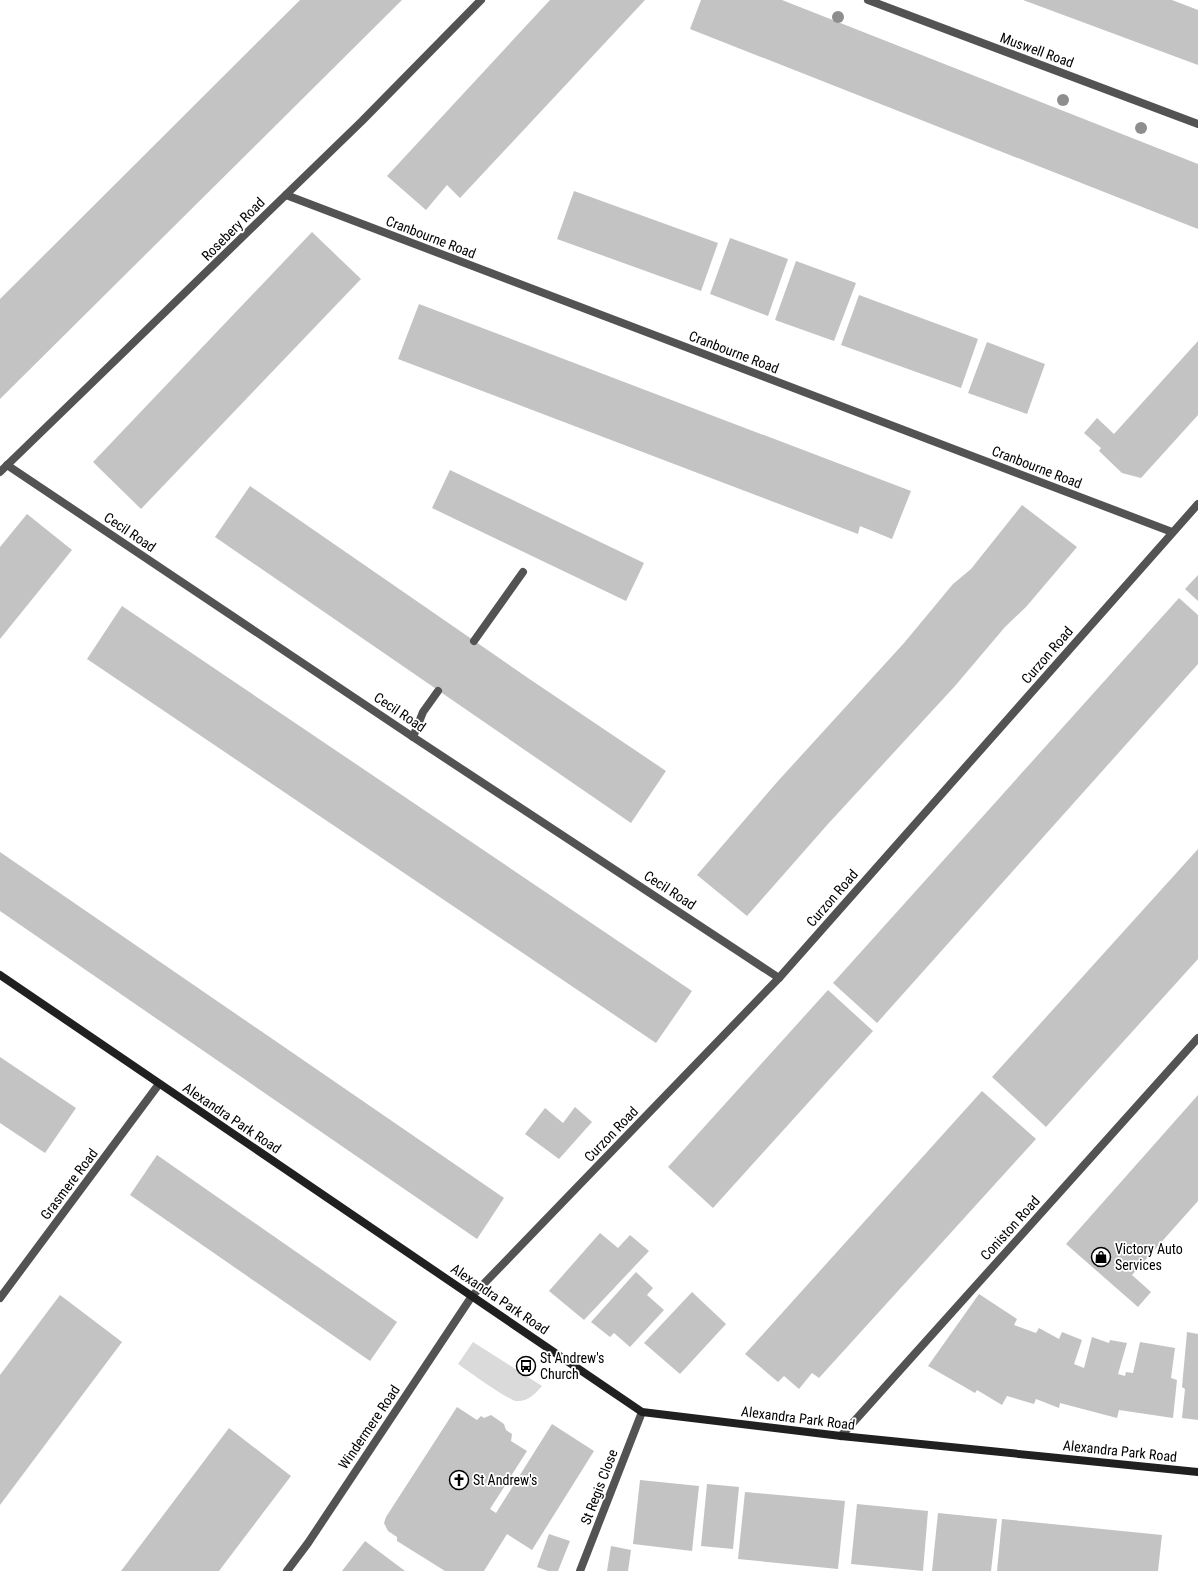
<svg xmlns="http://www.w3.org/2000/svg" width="1198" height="1571" viewBox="0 0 1198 1571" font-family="'Roboto Condensed',sans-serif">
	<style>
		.green { fill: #dadada }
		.building { fill: #c3c3c3 }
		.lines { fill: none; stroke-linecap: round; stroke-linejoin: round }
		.lane { stroke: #535353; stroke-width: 8 }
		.street { stroke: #535353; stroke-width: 8 }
		.secondary { stroke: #202020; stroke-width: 8 }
		.tree { fill: #8e8e8e }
		.labels { text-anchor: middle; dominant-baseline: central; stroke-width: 3.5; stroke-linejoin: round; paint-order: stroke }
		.street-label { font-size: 14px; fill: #000; stroke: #fff }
		.poi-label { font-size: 14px; fill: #000; stroke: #fff; text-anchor: start }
	</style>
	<rect width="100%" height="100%" fill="#fff"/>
	<path class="green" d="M 473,1342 L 542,1386 C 535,1394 528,1402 516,1401 C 508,1400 468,1371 458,1364 Z"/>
	<g class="building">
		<path d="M 300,0 L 402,0 L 0,399 L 0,299 Z"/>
		<path d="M 550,0 L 645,0 L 460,198 L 447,185 L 426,210 L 387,176 Z"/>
		<path d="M 701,0 L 782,0 L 1198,164 L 1198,229 L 690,29 Z"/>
		<path d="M 1023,0 L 1172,0 L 1198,10 L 1198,65 Z"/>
		<path d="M 574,191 L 718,243 L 701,291 L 557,239 Z"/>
		<path d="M 312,232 L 361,279 L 141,509 L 93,462 Z"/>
		<path d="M 730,238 L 788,259 L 768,316 L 710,294 Z"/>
		<path d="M 796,261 L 856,283 L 834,341 L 775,320 Z"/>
		<path d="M 859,295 L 978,339 L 961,388 L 841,345 Z"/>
		<path d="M 419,304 L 911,491 L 892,539 L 860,526 L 858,534 L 398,359 Z"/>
		<path d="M 1198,341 L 1198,415 L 1141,478 L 1122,473 L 1099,451 L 1101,448 L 1084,433 L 1097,418 L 1114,434 Z"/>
		<path d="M 987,342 L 1045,364 L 1027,414 L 968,393 Z"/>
		<path d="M 450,470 L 644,563 L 626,601 L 432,508 Z"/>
		<path d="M 250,486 L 528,678 L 666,771 L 631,823 L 215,537 Z"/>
		<path d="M 1022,505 L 1077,547 L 1026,607 L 1005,627 L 955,686 L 828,824 L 747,916 L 697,875 L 778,781 L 904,643 L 953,584 L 971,569 Z"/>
		<path d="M 27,514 L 72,550 L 0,639 L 0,547 Z"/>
		<path d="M 1198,575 L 1198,601 L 1185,589 Z"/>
		<path d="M 1179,598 L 1198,615 L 1198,664 L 877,1023 L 833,983 Z"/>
		<path d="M 122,606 L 692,991 L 656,1043 L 87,659 Z"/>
		<path d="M 1198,849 L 1198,959 L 1046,1127 L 992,1077 Z"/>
		<path d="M 0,852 L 504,1198 L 477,1239 L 0,911 Z"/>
		<path d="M 828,990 L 873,1031 L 713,1208 L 668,1167 Z"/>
		<path d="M 0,1057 L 76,1108 L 45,1153 L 0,1123 Z"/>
		<path d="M 982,1091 L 1036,1139 L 819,1378 L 812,1373 L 799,1389 L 784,1376 L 778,1382 L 745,1354 Z"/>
		<path d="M 1198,1095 L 1198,1201 L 1132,1275 L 1151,1292 L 1138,1307 L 1066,1244 Z"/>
		<path d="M 575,1107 L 592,1122 L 559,1159 L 525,1134 L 545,1108 L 563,1123 Z"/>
		<path d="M 157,1155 L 397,1322 L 370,1361 L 130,1195 Z"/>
		<path d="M 600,1233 L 618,1248 L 630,1235 L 649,1251 L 584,1320 L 549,1291 Z"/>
		<path d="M 636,1272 L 653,1288 L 647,1295 L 664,1310 L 630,1347 L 614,1333 L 610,1337 L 591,1322 Z"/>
		<path d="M 692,1292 L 726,1324 L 680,1374 L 644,1343 Z"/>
		<path d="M 979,1294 L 1017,1319 L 1014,1325 L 1036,1333 L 1039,1328 L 1059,1339 L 1062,1332 L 1082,1340 L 1074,1364 L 1084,1368 L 1092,1337 L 1109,1343 L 1110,1340 L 1127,1343 L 1118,1374 L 1125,1376 L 1126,1372 L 1133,1373 L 1140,1342 L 1175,1348 L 1171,1378 L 1177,1380 L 1173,1418 L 1119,1410 L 1117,1418 L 1060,1403 L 1059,1408 L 1036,1399 L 1034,1404 L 1007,1396 L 1002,1405 L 977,1390 L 975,1393 L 928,1366 Z"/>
		<path d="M 60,1295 L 122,1342 L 0,1505 L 0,1375 Z"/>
		<path d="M 1187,1332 L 1198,1334 L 1198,1420 L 1182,1418 L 1185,1389 L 1182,1387 Z"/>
		<path d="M 457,1407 L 477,1420 L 481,1416 L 484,1418 L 491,1415 L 504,1424 L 506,1430 L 512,1434 L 511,1441 L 527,1451 L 490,1509 L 496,1513 L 552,1424 L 594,1451 L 532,1550 L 507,1534 L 484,1571 L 445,1571 L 397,1541 L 397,1537 L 388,1531 L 384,1523 L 386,1517 Z"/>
		<path d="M 229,1428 L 291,1476 L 244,1538 L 219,1571 L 121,1571 Z"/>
		<path d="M 640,1480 L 699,1486 L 692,1551 L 633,1544 Z"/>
		<path d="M 707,1484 L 739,1487 L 733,1549 L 701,1546 Z"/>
		<path d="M 745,1492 L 845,1501 L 838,1569 L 738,1559 Z"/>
		<path d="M 857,1504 L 928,1511 L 923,1571 L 851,1564 Z"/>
		<path d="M 938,1513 L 997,1519 L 991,1571 L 932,1571 Z"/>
		<path d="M 1002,1519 L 1162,1535 L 1158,1571 L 997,1571 Z"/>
		<path d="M 549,1534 L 570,1541 L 558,1571 L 548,1571 L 537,1567 Z"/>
		<path d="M 365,1541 L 405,1571 L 342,1571 Z"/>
		<path d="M 611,1546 L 631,1550 L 628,1571 L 607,1571 Z"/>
	</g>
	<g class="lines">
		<g class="lane">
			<path d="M 474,641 L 523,572"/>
			<path d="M 413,737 L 423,712 L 438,691"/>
		</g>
		<g class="street">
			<path d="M 868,0 L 1198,124"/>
			<path d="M 286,195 L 1172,532"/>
			<path d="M 7,465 L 413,737 L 779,978"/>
			<path d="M 0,472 L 362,121 L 481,0"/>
			<path d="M 0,1298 L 159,1084"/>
			<path d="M 841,1436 L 1198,1038"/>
			<path d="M 287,1571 L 308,1543 L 472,1296 L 779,978 L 1198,504"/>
			<path d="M 580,1571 L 642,1412"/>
		</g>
		<path class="secondary" d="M 0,975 L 642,1412 L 841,1436 L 1198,1472"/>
	</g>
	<g class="tree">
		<circle cx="838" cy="17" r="6"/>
		<circle cx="1063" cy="100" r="6"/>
		<circle cx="1141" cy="128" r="6"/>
	</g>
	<defs>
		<g id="shop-ring" transform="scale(1)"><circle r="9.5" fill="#fff" stroke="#000" stroke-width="1.5"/><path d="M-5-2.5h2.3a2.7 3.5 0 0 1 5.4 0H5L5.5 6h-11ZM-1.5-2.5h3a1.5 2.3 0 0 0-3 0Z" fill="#000"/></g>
		<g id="bus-ring" transform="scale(1)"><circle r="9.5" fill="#fff" stroke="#000" stroke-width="1.5"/><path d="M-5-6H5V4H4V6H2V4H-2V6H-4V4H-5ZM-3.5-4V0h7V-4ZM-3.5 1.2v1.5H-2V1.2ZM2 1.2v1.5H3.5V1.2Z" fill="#000"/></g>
		<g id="church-ring" transform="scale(1)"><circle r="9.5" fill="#fff" stroke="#000" stroke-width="1.5"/><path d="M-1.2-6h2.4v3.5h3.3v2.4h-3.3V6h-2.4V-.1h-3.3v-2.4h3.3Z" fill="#000"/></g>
	</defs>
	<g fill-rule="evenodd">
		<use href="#shop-ring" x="1101" y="1257"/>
		<use href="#bus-ring" x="526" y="1366"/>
		<use href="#church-ring" x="459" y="1480"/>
	</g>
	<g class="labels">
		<g class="street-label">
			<text transform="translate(1037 50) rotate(20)">Muswell Road</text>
			<text transform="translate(233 229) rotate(-45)">Rosebery Road</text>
			<text transform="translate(431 237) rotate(21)">Cranbourne Road</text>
			<text transform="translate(734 352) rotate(21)">Cranbourne Road</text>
			<text transform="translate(1037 467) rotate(21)">Cranbourne Road</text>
			<text transform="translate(130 532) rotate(34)">Cecil Road</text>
			<text transform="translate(1047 655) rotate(-49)">Curzon Road</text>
			<text transform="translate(400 712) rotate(34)">Cecil Road</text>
			<text transform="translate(670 890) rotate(33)">Cecil Road</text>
			<text transform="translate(832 898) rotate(-49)">Curzon Road</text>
			<text transform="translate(232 1118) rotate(34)">Alexandra Park Road</text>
			<text transform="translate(611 1134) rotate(-46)">Curzon Road</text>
			<text transform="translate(69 1184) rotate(-53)">Grasmere Road</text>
			<text transform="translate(1010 1228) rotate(-48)">Coniston Road</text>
			<text transform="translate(500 1299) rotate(34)">Alexandra Park Road</text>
			<text transform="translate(798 1418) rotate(7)">Alexandra Park Road</text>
			<text transform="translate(369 1427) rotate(-56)">Windermere Road</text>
			<text transform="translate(1120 1451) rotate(6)">Alexandra Park Road</text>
			<text transform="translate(599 1487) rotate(-69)">St Regis Close</text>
		</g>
		<g class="poi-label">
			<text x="1115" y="1249">Victory Auto<tspan x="1115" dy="16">Services</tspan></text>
			<text x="540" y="1358">St Andrew's<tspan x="540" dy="16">Church</tspan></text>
			<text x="473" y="1480">St Andrew's</text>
		</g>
	</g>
</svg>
